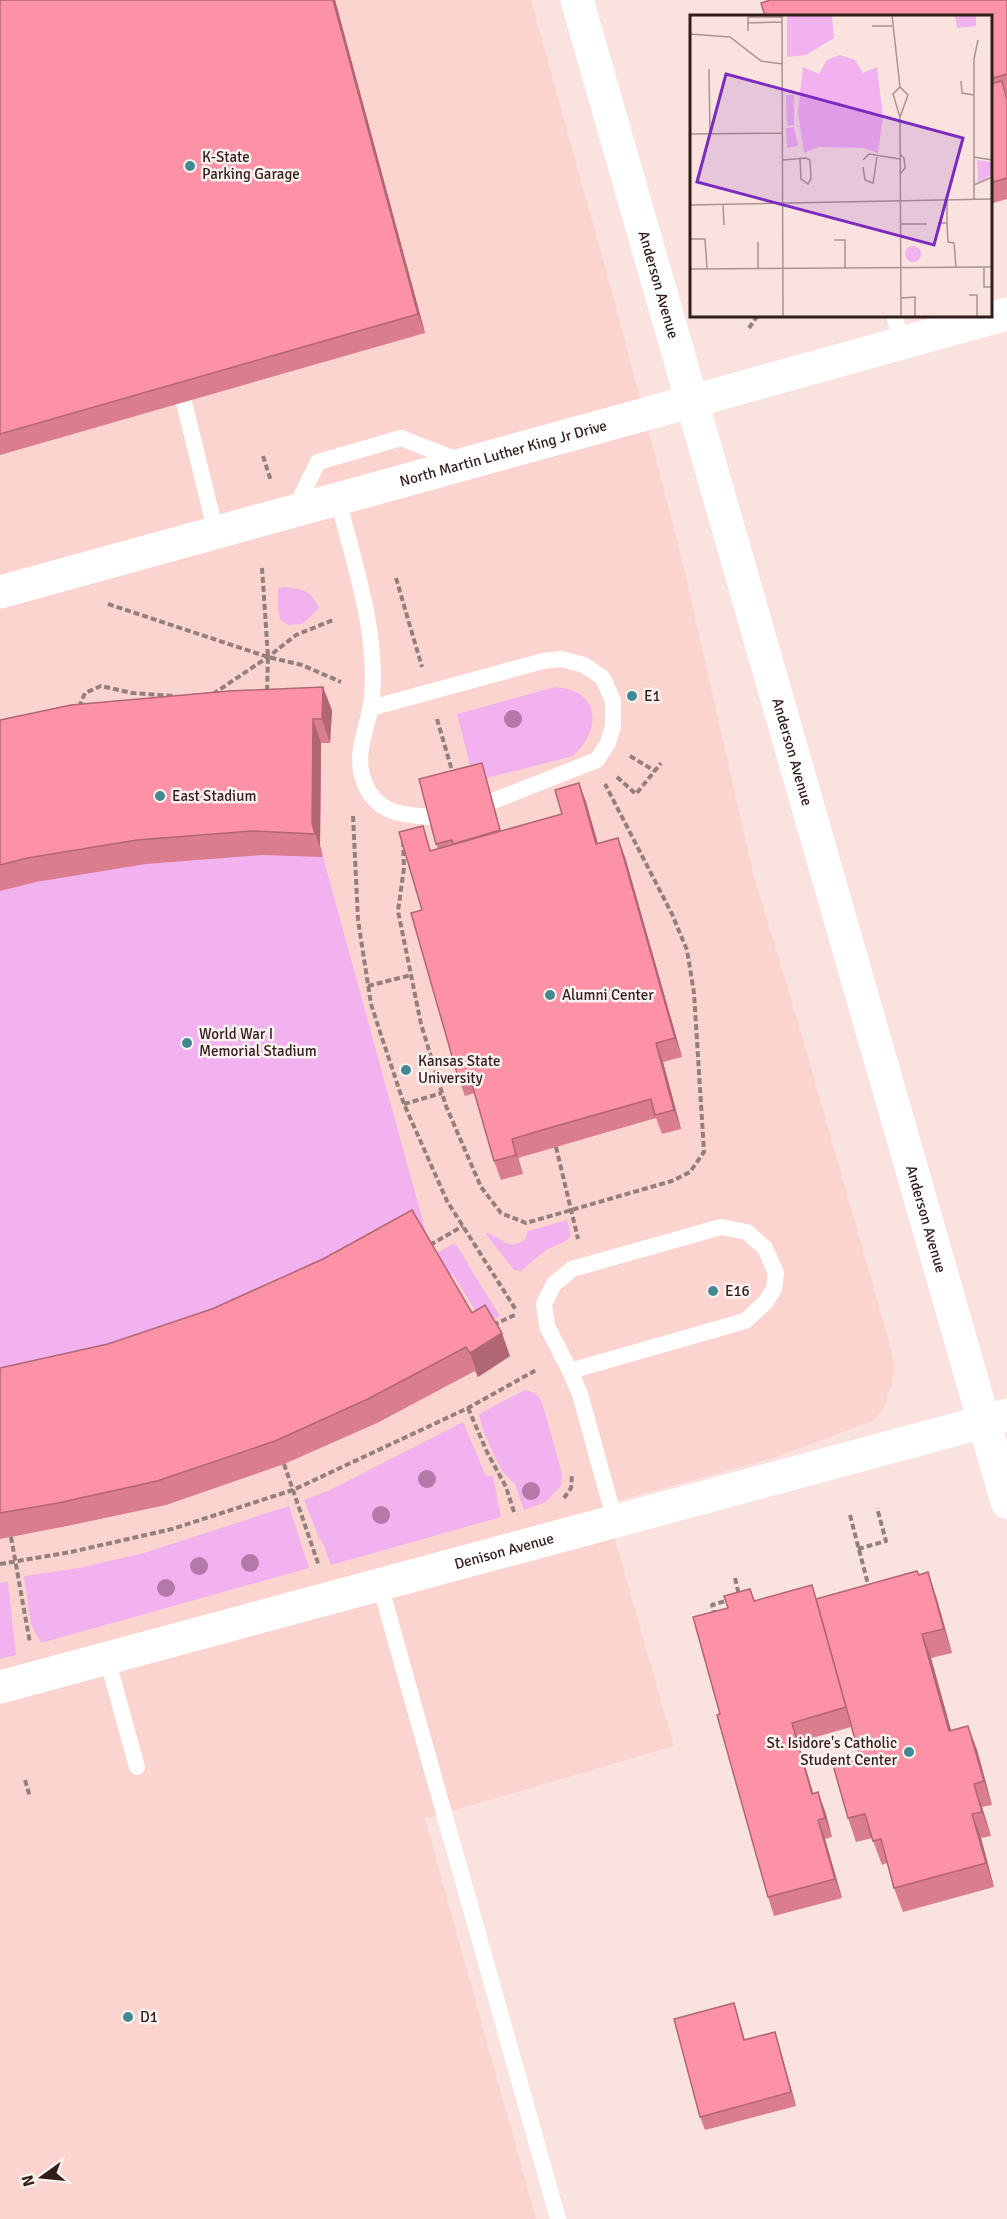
<svg xmlns="http://www.w3.org/2000/svg" width="1007" height="2219" viewBox="0 0 1007 2219" font-family="Signika,sans-serif">
	<style>
		.built { fill: #fcd4cf }
		.green { fill: #f2b1ef }
		.lines { fill: none; stroke-linecap: round; stroke-linejoin: round }
		.path { stroke: #957f7c; stroke-width: 4; stroke-dasharray: 6 3; stroke-linecap: butt }
		.lane { stroke: #fff; stroke-width: 16 }
		.street { stroke: #fff; stroke-width: 33 }
		.secondary { stroke: #fff; stroke-width: 33 }
		.tree { fill: #b479a8 }
		.wall { fill: #da7d8f }
		.shaded-wall { fill: #b16674 }
		.building { fill: #fd91a6; stroke: #b16674; stroke-width: 1.5 }
		.poi-dot { fill: #438994; stroke: #fef3f1; stroke-width: 2 }
		.labels { text-anchor: middle; dominant-baseline: central; stroke-width: 5; stroke-linejoin: round; paint-order: stroke }
		.poi-label { font-size: 15px; fill: #311d1a; stroke: #fef3f1; text-anchor: start }
		.street-label { font-size: 15px; fill: #311d1a; stroke: #fef3f1 }
		.inset-road { fill: none; stroke: #aa9390; stroke-width: 1.5 }
		.view { fill: #7b2cbf; fill-opacity: 0.15; stroke: #7b2cbf; stroke-width: 3 }
		.inset-edge { fill: none; stroke: #311d1a; stroke-width: 3 }
	</style>
	<rect width="100%" height="100%" fill="#fae2df"/>
	<path class="built" d="M 0,0 L 531,0 L 615,303 L 680,551 L 753,873 L 798,1022 L 890,1345 L 894,1367 L 892,1384 L 884,1407 L 875,1420 L 773,1458 L 605,1504 L 674,1746 L 425,1819 L 536,2219 L 0,2219 Z"/>
	<g class="green">
		<path d="M 285,587 C 305,590 310,589 319,609 L 302,624 L 288,625 L 280,619 L 278,608 L 278,588 Z"/>
		<path d="M 555,687 C 601,690 602,729 573,756 L 487,778 L 484,769 L 472,773 L 457,714 Z"/>
		<path d="M 332,710 L 330,743 L 321,743 L 320,846 L 425,1229 L 421,1234 L 433,1255 L 455,1243 L 500,1316 L 484,1325 L 453,1274 L 446,1277 L 481,1336 L 494,1329 L 510,1356 L 478,1377 L 474,1371 L 377,1423 L 284,1464 L 166,1505 L 0,1539 L 0,746 Z"/>
		<path d="M 567,1220 L 571,1236 L 566,1241 L 546,1250 L 521,1271 L 514,1270 L 485,1233 C 501,1235 505,1252 525,1240 L 528,1231 Z"/>
		<path d="M 525,1390 L 535,1393 L 542,1402 L 562,1474 L 561,1486 L 546,1502 L 524,1510 L 515,1484 L 503,1472 L 495,1457 L 483,1430 L 479,1414 Z"/>
		<path d="M 463,1422 L 486,1476 L 493,1476 L 501,1517 L 331,1565 L 324,1545 L 319,1538 L 304,1500 L 330,1490 Z"/>
		<path d="M 289,1506 L 309,1568 L 41,1643 L 31,1624 L 24,1576 L 79,1568 L 144,1553 Z"/>
		<path d="M 8,1582 L 16,1655 L 0,1659 L 0,1583 Z"/>
	</g>
	<g class="lines">
		<g class="path">
			<path d="M 749,328 L 758,315"/>
			<path d="M 263,456 L 271,481"/>
			<path d="M 262,568 L 268,657 L 267,693"/>
			<path d="M 396,578 L 422,667"/>
			<path d="M 108,604 L 268,657 L 302,665 L 341,682"/>
			<path d="M 213,694 L 268,657 L 296,635 L 333,620"/>
			<path d="M 79,707 L 85,693 L 101,686 L 132,693 L 174,696"/>
			<path d="M 437,719 L 453,774"/>
			<path d="M 630,756 L 655,771"/>
			<path d="M 617,777 L 636,794 L 661,763"/>
			<path d="M 353,816 L 358,920 L 371,1004 L 381,1035 L 404,1104 L 447,1201 L 516,1310"/>
			<path d="M 403,841 L 404,868 L 398,911 L 421,1024 L 446,1106 L 481,1187 L 501,1213 L 526,1223 L 672,1181 L 690,1172 L 704,1152 L 694,993 L 687,950 L 672,914 L 605,784"/>
			<path d="M 368,986 L 411,975"/>
			<path d="M 404,1104 L 442,1093"/>
			<path d="M 556,1147 L 578,1239"/>
			<path d="M 430,1245 L 463,1226"/>
			<path d="M 493,1325 L 517,1314"/>
			<path d="M 468,1408 L 487,1452 L 506,1487 L 514,1512"/>
			<path d="M 284,1464 L 319,1566"/>
			<path d="M 564,1498 L 571,1488 L 572,1475"/>
			<path d="M 850,1515 L 869,1588"/>
			<path d="M 11,1537 L 30,1643"/>
			<path d="M 858,1549 L 886,1541 L 877,1508"/>
			<path d="M 0,1564 L 71,1552 L 172,1529 L 293,1490 L 468,1408 L 538,1369"/>
			<path d="M 735,1578 L 739,1595"/>
			<path d="M 715,1616 L 712,1605 L 729,1600"/>
			<path d="M 25,1780 L 30,1797"/>
		</g>
		<g class="lane">
			<path d="M 894,315 L 902,343"/>
			<path d="M 184,402 L 216,533"/>
			<path d="M 338,499 C 354,564 378,631 372,698 C 369,727 352,754 365,784 C 377,813 402,815 430,817"/>
			<path d="M 294,511 L 318,462 L 401,438 L 460,461"/>
			<path d="M 371,708 L 543,661 L 561,659 L 584,665 L 603,678 L 613,701 L 613,726 L 608,743 L 597,760 L 493,801"/>
			<path d="M 570,1371 L 745,1321 L 765,1303 L 774,1289 L 776,1273 L 765,1248 L 747,1232 L 721,1227 L 572,1269 L 554,1284 L 544,1304 L 547,1326 L 570,1371 L 580,1394 L 615,1521"/>
			<path d="M 380,1585 L 558,2219"/>
			<path d="M 107,1658 L 137,1767"/>
		</g>
		<g class="street">
			<path id="s1" d="M 0,592 L 693,401"/>
			<path d="M 983,1422 L 1007,1415"/>
		</g>
		<g class="secondary">
			<path id="s2" d="M 577,0 L 1007,1502"/>
			<path d="M 693,401 L 1007,314"/>
			<path id="s3" d="M 0,1687 L 983,1422"/>
		</g>
	</g>
	<g class="tree">
		<circle cx="513" cy="719" r="9"/>
		<circle cx="427" cy="1479" r="9"/>
		<circle cx="531" cy="1491" r="9"/>
		<circle cx="381" cy="1515" r="9"/>
		<circle cx="250" cy="1563" r="9"/>
		<circle cx="199" cy="1566" r="9"/>
		<circle cx="166" cy="1588" r="9"/>
	</g>
	<g class="wall">
		<path d="M 0,0 L 335,0 L 425,333 L 0,455 Z"/>
		<path d="M 1007,0 L 1007,199 L 990,204 L 990,16 Z"/>
		<path d="M 332,710 L 330,743 L 321,743 L 320,846 L 323,857 L 261,855 L 146,864 L 36,882 L 0,891 L 0,720 Z"/>
		<path d="M 484,769 L 501,831 L 562,814 L 579,783 L 586,802 L 598,843 L 625,857 L 682,1057 L 663,1062 L 681,1129 L 662,1134 L 656,1118 L 556,1147 L 518,1158 L 523,1174 L 501,1180 L 494,1161 L 475,1093 L 465,1096 L 458,1077 L 422,910 L 423,826 L 431,851 L 438,849 L 436,844 Z"/>
		<path d="M 472,1313 L 510,1356 L 478,1377 L 475,1371 L 377,1423 L 284,1464 L 166,1505 L 67,1526 L 0,1539 L 0,1368 Z"/>
		<path d="M 919,1575 L 936,1596 L 952,1653 L 931,1658 L 951,1731 L 968,1726 L 977,1750 L 992,1805 L 982,1807 L 991,1836 L 981,1838 L 994,1887 L 903,1912 L 894,1888 L 887,1863 L 882,1865 L 872,1838 L 856,1842 L 848,1818 L 860,1757 L 851,1727 L 798,1742 L 813,1793 L 825,1811 L 832,1837 L 825,1839 L 842,1898 L 774,1916 L 768,1897 L 720,1714 L 728,1608 L 750,1589 L 755,1601 L 817,1599 Z"/>
		<path d="M 734,2003 L 738,2016 L 745,2040 L 779,2045 L 796,2106 L 705,2130 L 700,2117 Z"/>
	</g>
	<g class="shaded-wall">
		<path d="M 333,0 L 335,0 L 425,333 L 418,314 Z"/>
		<path d="M 323,687 L 332,710 L 330,743 L 322,719 Z"/>
		<path d="M 313,719 L 321,743 L 320,846 L 323,857 L 312,823 Z"/>
		<path d="M 579,783 L 586,802 L 603,863 L 596,844 Z"/>
		<path d="M 618,838 L 625,857 L 682,1057 L 675,1038 Z"/>
		<path d="M 656,1043 L 663,1062 L 681,1129 L 674,1110 Z"/>
		<path d="M 512,1139 L 518,1158 L 523,1174 L 516,1155 Z"/>
		<path d="M 502,1333 L 510,1356 L 478,1377 L 470,1353 Z"/>
		<path d="M 928,1572 L 936,1596 L 952,1653 L 944,1629 Z"/>
		<path d="M 922,1634 L 931,1658 L 958,1755 L 949,1731 Z"/>
		<path d="M 792,1723 L 798,1742 L 819,1813 L 812,1794 Z"/>
		<path d="M 968,1726 L 977,1750 L 992,1805 L 984,1781 Z"/>
		<path d="M 974,1784 L 982,1807 L 991,1836 L 982,1812 Z"/>
		<path d="M 818,1792 L 825,1811 L 832,1837 L 825,1818 Z"/>
		<path d="M 972,1814 L 981,1838 L 994,1887 L 986,1863 Z"/>
		<path d="M 818,1820 L 825,1839 L 842,1898 L 835,1879 Z"/>
		<path d="M 775,2032 L 779,2045 L 796,2106 L 791,2092 Z"/>
	</g>
	<g class="building">
		<path d="M 0,0 L 333,0 L 418,314 L 0,434 Z"/>
		<path d="M 770,0 L 1007,0 L 1007,74 L 990,79 L 990,16 L 765,16 L 761,3 Z"/>
		<path d="M 1002,81 L 1007,100 L 1007,178 L 990,183 L 990,84 Z"/>
		<path d="M 323,687 L 322,719 L 313,719 L 312,823 L 315,834 L 252,831 L 137,840 L 27,858 L 0,865 L 0,720 L 71,705 L 229,691 Z"/>
		<path d="M 482,763 L 500,830 L 453,844 L 452,840 L 436,844 L 419,779 Z"/>
		<path d="M 579,783 L 596,844 L 618,838 L 675,1038 L 656,1043 L 674,1110 L 655,1115 L 651,1099 L 549,1128 L 512,1139 L 516,1155 L 494,1161 L 469,1074 L 458,1077 L 411,913 L 422,910 L 399,832 L 423,826 L 430,851 L 562,814 L 555,790 Z"/>
		<path d="M 412,1210 L 472,1313 L 485,1305 L 502,1333 L 470,1353 L 466,1347 L 368,1399 L 275,1441 L 157,1481 L 58,1503 L 0,1513 L 0,1368 L 108,1344 L 212,1309 L 323,1259 Z"/>
		<path d="M 917,1571 L 919,1575 L 928,1572 L 944,1629 L 922,1634 L 949,1731 L 968,1726 L 984,1781 L 974,1784 L 982,1812 L 972,1814 L 986,1863 L 894,1888 L 881,1839 L 873,1841 L 865,1814 L 848,1818 L 833,1765 L 860,1757 L 816,1599 Z"/>
		<path d="M 812,1585 L 846,1707 L 792,1723 L 812,1794 L 818,1792 L 825,1818 L 818,1820 L 835,1879 L 768,1897 L 717,1715 L 720,1714 L 693,1617 L 728,1608 L 724,1596 L 750,1589 L 754,1601 Z"/>
		<path d="M 734,2003 L 744,2040 L 775,2032 L 791,2092 L 700,2117 L 674,2019 Z"/>
	</g>
	<g class="poi-dot">
		<circle cx="190" cy="166" r="6"/>
		<circle cx="632" cy="696" r="6"/>
		<circle cx="160" cy="796" r="6"/>
		<circle cx="550" cy="995" r="6"/>
		<circle cx="187" cy="1043" r="6"/>
		<circle cx="406" cy="1070" r="6"/>
		<circle cx="713" cy="1291" r="6"/>
		<circle cx="909" cy="1752" r="6"/>
		<circle cx="128" cy="2017" r="6"/>
	</g>
	<g class="labels">
		<g class="poi-label">
			<text x="202" y="157">K-State<tspan x="202" dy="17">Parking Garage</tspan></text>
			<text x="644" y="696">E1</text>
			<text x="172" y="796">East Stadium</text>
			<text x="562" y="995">Alumni Center</text>
			<text x="199" y="1034">World War I<tspan x="199" dy="17">Memorial Stadium</tspan></text>
			<text x="418" y="1061">Kansas State<tspan x="418" dy="17">University</tspan></text>
			<text x="725" y="1291">E16</text>
			<text x="897" y="1743" text-anchor="end">St. Isidore's Catholic<tspan x="897" dy="17">Student Center</tspan></text>
			<text x="140" y="2017">D1</text>
		</g>
		<g class="street-label">
			<text stroke="none"><textPath href="#s2" startOffset="296">Anderson Avenue</textPath></text>
			<text stroke="none"><textPath href="#s1" startOffset="522">North Martin Luther King Jr Drive</textPath></text>
			<text stroke="none"><textPath href="#s2" startOffset="782">Anderson Avenue</textPath></text>
			<text stroke="none"><textPath href="#s2" startOffset="1268">Anderson Avenue</textPath></text>
			<text stroke="none"><textPath href="#s3" startOffset="522">Denison Avenue</textPath></text>
		</g>
	</g>
	<g transform="translate(690 15)">
		<rect width="302" height="302" fill="#fae2df"/>
		<path d="M 97,0 L 142,0 L 144,23 L 116,40 L 97,42 ZM 265,0 L 286,0 L 286,11 L 267,13 ZM 150,40 L 165,45 L 173,58 L 187,52 L 193,102 L 188,138 L 173,133 L 129,132 L 114,138 L 108,97 L 113,52 L 129,59 L 137,45 ZM 96,80 L 104,80 L 104,110 L 97,111 ZM 104,112 L 108,131 L 97,133 L 96,113 ZM 287,145 L 301,147 L 301,160 L 288,167 ZM215 239a8 8 0 1 1 16 0a8 8 0 1 1-16 0Z" fill="#f2b1ef"/>
		<path class="inset-road" d="M 92,0 L 93,301M 202,0 L 210,72M 58,8 L 92,7M 182,11 L 202,11M 58,16 L 58,2 L 92,2M 0,19 L 40,22 L 71,46 L 93,49M 19,54 L 20,119M 271,66 L 272,78 L 284,80M 210,72 L 203,79 L 210,102 L 211,301M 210,102 L 218,80 L 210,72M 0,119 L 93,118M 210,139 L 214,143 L 215,153 L 210,159M 284,142 L 302,145M 93,145 L 116,143 L 120,145 L 121,164 L 118,169 L 111,164 L 110,144M 173,145 L 179,139 L 210,144M 173,152 L 175,165 L 183,168 L 187,142M 284,170 L 302,162M 284,184 L 284,44 L 288,25M 33,189 L 34,210M 0,190 L 302,184M 248,208 L 257,208 L 257,184M 257,208 L 258,227 L 264,228 L 266,252M 210,209 L 237,209M 0,224 L 15,224 L 17,254M 144,225 L 155,225 L 155,253M 68,227 L 68,253M 294,252 L 294,272 L 302,272M 0,254 L 302,252M 279,280 L 287,280 L 287,301M 211,283 L 225,282 L 225,301"/>
		<path class="view" d="M 36,59 L 273,123 L 244,230 L 7,167 Z"/>
		<rect width="302" height="302" class="inset-edge"/>
	</g>
	<g transform="translate(42 2177) rotate(255)" stroke="#fef3f1" stroke-width="4.5" paint-order="stroke">
	<path d="M0-4.5L10 22L0 15L-10 22Z" fill="#311d1a"/>
	<text y="-9" font-size="16" font-weight="bold" text-anchor="middle" fill="#311d1a">N</text>
	</g>
</svg>
